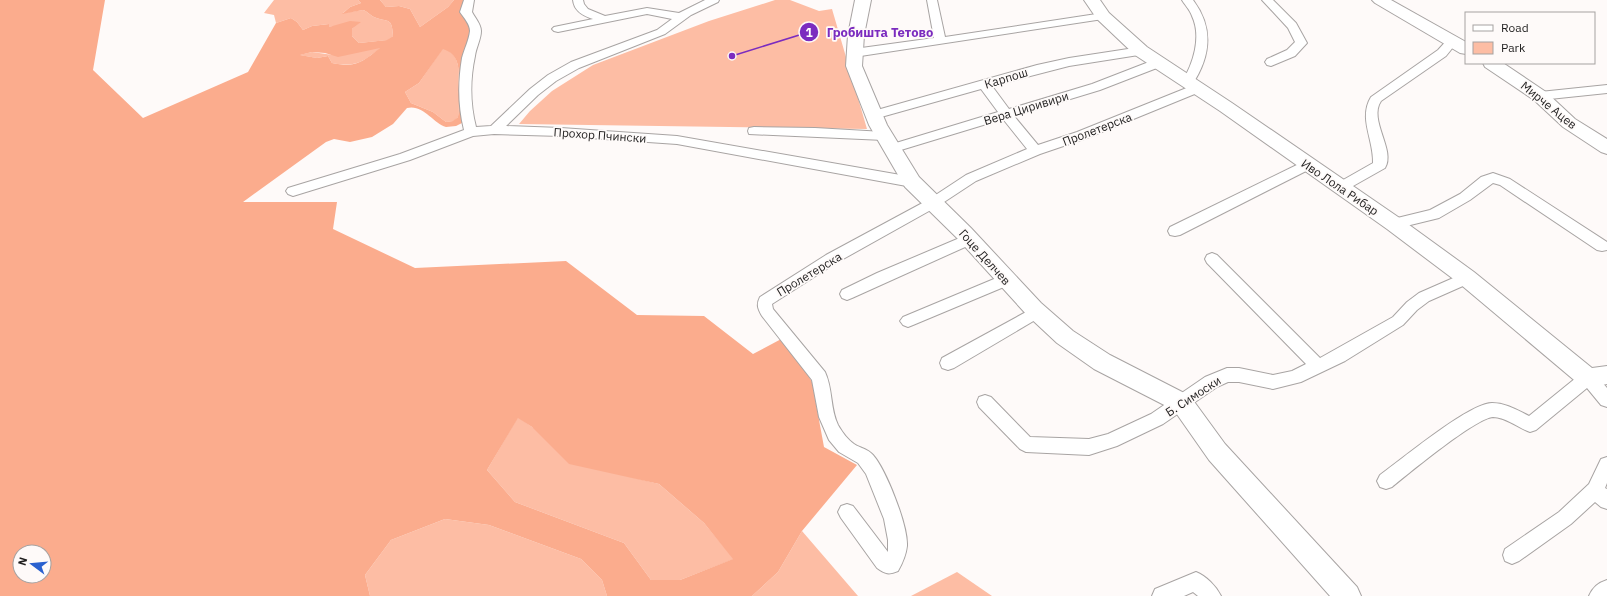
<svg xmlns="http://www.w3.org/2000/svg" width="1607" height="596" viewBox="0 0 1607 596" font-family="'IBM Plex Sans',sans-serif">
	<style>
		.green { fill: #fdbda4 }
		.forest { fill: #fbac8d; fill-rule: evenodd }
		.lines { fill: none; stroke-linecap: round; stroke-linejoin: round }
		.street-casing { stroke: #a8a4a3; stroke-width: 2 }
		.secondary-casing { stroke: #a8a4a3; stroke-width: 2 }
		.street { fill: #fff; fill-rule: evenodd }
		.secondary { fill: #fff; fill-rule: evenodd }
		.labels { text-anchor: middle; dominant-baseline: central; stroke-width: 3.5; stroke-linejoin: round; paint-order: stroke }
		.street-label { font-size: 12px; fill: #1f1e1e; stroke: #fefaf9 }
		.leader { fill: none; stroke: #7b2cbf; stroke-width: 1.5 }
		.callout-dot { fill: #7b2cbf; stroke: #fefaf9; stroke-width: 1.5 }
		.mark-label { font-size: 12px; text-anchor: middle; font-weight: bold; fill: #fff }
		.callout-label { font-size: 13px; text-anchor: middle; font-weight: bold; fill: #7b2cbf; stroke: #fefaf9; stroke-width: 3.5; stroke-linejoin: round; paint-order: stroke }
	</style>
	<rect width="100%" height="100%" fill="#fefaf9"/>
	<g class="green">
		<path d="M 274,0 L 358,0 L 361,3 L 350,7 L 343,13 L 363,10 C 367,11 370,15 374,17 C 388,23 392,16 393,36 L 388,40 L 359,43 L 352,36 L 352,29 L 360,22 L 329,27 L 329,24 L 312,26 L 303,30 L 297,22 L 291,18 L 276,23 L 274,15 L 264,13 Z"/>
		<path d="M 380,0 L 454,0 L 448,7 L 420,27 L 410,9 L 399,6 L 386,7 Z"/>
		<path d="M 775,0 L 790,0 L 819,11 L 832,9 L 867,129 L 519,124 L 530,111 L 552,91 L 593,65 L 709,21 Z"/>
		<path d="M 382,47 C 363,61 357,68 332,63 L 328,56 L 317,58 L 299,55 L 312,52 L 333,55 Z"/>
		<path d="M 443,48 C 464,56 458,77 458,95 C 458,103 459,109 458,117 L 454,121 L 446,122 L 433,112 L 411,103 L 405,92 L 419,83 Z"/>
		<path d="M 518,417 L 532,427 L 619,474 L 659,484 L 704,523 L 734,559 L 680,580 L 651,580 L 624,543 L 515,502 L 487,470 Z"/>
		<path d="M 445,519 L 489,525 L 581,559 L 602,580 L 607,596 L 370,596 L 365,575 L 391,540 Z"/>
		<path d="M 802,531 L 858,596 L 752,596 L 778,572 Z"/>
		<path d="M 957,572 L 992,596 L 911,596 Z"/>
	</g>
	<path class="forest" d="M 0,0 L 105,0 L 93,70 L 143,118 L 248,72 L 276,23 L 291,18 L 297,22 L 303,30 L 312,26 L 329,24 L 329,27 L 350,21 L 361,22 L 352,29 L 352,36 L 359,43 L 387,40 L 393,36 C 392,16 388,23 374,17 C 370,15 367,11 363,10 L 342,14 L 350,7 L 361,3 L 358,0 L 380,0 L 386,7 L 399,6 L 410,9 L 420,27 L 448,7 L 454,0 L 469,0 L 473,22 L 468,120 L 456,126 L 446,127 C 433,123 423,104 407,108 L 393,124 L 372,137 L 350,142 L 334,139 L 326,142 L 243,202 L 337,202 L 333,229 L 415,268 L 566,261 L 637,315 L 704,316 L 753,354 L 785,337 L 812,382 L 824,447 L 857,465 L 802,531 L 778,572 L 752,596 L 607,596 L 602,580 L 581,559 L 489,525 L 445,519 L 391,540 L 365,575 L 370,596 L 0,596 ZM 380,48 C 362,62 356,68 332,63 L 328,56 L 317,58 L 300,55 L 312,52 L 325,53 L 338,57 ZM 443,49 C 464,56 458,77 458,95 C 458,103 459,109 458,117 L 453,121 L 446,122 L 433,112 L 411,103 L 405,92 L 419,83 ZM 518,418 L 532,427 L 569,464 L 659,484 L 704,523 L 733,559 L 680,580 L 651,580 L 624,543 L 515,502 L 487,470 ZM 20,552 L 44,552 L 44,576 L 20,576 Z"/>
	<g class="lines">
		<g class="street-casing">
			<g id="street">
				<path d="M 464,0 L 474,0 L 472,12 C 475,18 481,24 481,31 C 481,39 476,48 475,56 C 470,79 470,104 476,127 L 491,126 L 530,89 L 548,75 L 571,62 L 657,30 L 672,19 L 647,14 L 558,32 L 554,31 L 552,29 L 554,27 L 593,19 C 583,16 574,11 573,0 L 583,0 L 584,4 L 588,9 L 605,16 L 647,8 L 679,13 L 705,0 L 719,0 L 718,2 L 691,15 L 665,34 L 579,68 L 556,81 L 538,95 L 506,126 L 561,128 L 677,136 L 912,177 L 917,179 L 919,182 L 917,185 L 912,187 L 677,144 L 561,136 L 494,134 L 473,136 L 410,160 L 293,196 L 288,194 L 286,191 L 288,188 L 400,154 L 464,130 C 458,106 458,82 462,58 C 464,50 469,40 470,31 C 470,24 464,18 460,12 Z"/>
				<path d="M 927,0 L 937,0 L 945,37 L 1103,13 L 1109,16 L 1103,19 L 854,57 L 850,56 L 848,53 L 850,50 L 854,49 L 934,38 Z"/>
				<path d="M 1182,0 L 1193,0 C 1214,28 1211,56 1192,85 L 1184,85 L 1182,82 C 1193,64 1202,37 1192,16 C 1190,10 1185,5 1182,0 Z"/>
				<path d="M 1262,0 L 1273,0 L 1296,23 L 1307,43 L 1295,56 L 1271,66 L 1267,65 L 1265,62 L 1267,59 L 1287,50 L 1295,42 L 1288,28 Z"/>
				<path d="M 1452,38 L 1456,39 L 1458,41 L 1446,56 L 1381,101 C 1368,120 1396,150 1385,168 L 1346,190 L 1341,192 L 1336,190 L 1334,187 L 1336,184 L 1373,163 C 1374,140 1358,118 1371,97 L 1438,50 L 1448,39 Z"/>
				<path d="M 1141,47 L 1145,48 L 1147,51 L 1145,54 L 1069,66 L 992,86 L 1009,109 L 1092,84 L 1154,60 L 1162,60 L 1164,63 L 1162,66 L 1100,90 L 1014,116 L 1038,145 L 1077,132 L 1194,85 L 1202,85 L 1204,88 L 1202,91 L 1087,138 L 1040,154 L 976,181 L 938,206 L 836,263 L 772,304 L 773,309 L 825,372 C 833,389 830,409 838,425 C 842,432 848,440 854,444 C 860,448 868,449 873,455 C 886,470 908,525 907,546 C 906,555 902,564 898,571 C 889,575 885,574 877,568 L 841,518 L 838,512 L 841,506 L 847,504 L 853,506 L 888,552 L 888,540 L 884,519 L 866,474 L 858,463 L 839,452 L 829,440 L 819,417 L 812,380 L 762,316 C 758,309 756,305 760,297 L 826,255 L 928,200 L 966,175 L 1027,149 L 1003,119 L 891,153 L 886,152 L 885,149 L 886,146 L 998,112 L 981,89 L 874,119 L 870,118 L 868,115 L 870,112 L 1037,65 L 1069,58 Z"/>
				<path d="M 1607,85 L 1607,93 L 1540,100 L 1536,99 L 1534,96 L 1536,93 L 1540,92 Z"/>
				<path d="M 754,127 L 815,128 L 884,132 L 889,133 L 890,136 L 889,139 L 884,140 L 749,134 L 748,131 L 749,128 Z"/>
				<path d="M 1307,160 L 1312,162 L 1314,165 L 1312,168 L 1180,235 L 1175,236 L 1170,235 L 1168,231 L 1170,227 Z"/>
				<path d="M 1493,173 L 1510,179 L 1607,242 L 1607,250 L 1602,251 L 1597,250 L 1500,185 L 1493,183 L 1470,200 L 1439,218 L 1394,229 L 1389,228 L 1387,224 L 1389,220 L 1430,210 L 1460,194 L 1481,177 Z"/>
				<path d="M 969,234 L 974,235 L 976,239 L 974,243 L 852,298 L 847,300 L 842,298 L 840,294 L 842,290 L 877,273 Z"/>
				<path d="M 1212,253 L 1217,255 L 1320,358 L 1393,317 L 1407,302 L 1419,293 L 1467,272 L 1472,274 L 1474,278 L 1472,282 L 1429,301 L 1417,310 L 1403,325 L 1345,361 L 1301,382 L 1273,389 L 1239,382 L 1228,382 L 1217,387 L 1163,424 L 1117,446 L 1089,455 L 1026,452 L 1020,449 L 979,407 L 977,402 L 979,397 L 985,395 L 991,397 L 1030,437 L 1089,439 L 1108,434 L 1151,414 L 1205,377 L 1227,368 L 1239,368 L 1273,375 L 1292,371 L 1306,364 L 1207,263 L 1205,259 L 1207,255 Z"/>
				<path d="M 1006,274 L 1011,276 L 1013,280 L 1011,284 L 913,325 L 908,327 L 903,325 L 900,321 L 903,317 Z"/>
				<path d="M 1037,306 L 1042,308 L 1045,312 L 1042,316 L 954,368 L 948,370 L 942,368 L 940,363 L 942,358 Z"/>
				<path d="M 1588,371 L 1594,373 L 1607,388 L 1607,407 L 1601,405 L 1587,388 L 1536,430 L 1530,432 C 1518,428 1506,417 1493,417 C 1476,418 1409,473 1392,487 L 1386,489 L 1380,487 L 1377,481 L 1380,475 C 1401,460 1469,403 1492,403 C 1506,403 1517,410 1529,416 L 1582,373 Z"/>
				<path d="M 1607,457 L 1607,483 L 1605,488 L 1607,489 L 1607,509 L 1601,507 L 1595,502 L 1571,524 L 1519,561 L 1512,564 L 1505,561 L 1503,555 L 1505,549 L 1559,512 L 1589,484 L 1601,459 Z"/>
				<path d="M 1196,572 C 1206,576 1216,586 1221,596 L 1198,596 L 1193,592 L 1184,596 L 1152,596 L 1155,589 Z"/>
				<path d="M 1607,580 L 1607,596 L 1589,596 C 1593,587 1598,583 1607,580 Z"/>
			</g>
		</g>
		<g class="secondary-casing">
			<g id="secondary">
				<path d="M 855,0 L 871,0 L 864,35 L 862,66 L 887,125 L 919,177 L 971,228 L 1041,303 L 1073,331 L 1110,355 L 1190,396 L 1225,444 L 1357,587 L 1361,596 L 1330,596 L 1209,460 L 1174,410 L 1094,369 L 1057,343 L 1027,315 L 957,238 L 905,187 L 869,125 L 846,66 L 848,35 Z"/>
				<path d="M 1084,0 L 1100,0 L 1109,13 L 1147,47 L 1232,103 L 1401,219 L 1474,272 L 1592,368 L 1607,366 L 1607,384 L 1588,388 L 1580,385 L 1460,284 L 1387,229 L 1220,111 L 1135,55 L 1097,19 Z"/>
				<path d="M 1372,0 L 1391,0 L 1466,42 L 1466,54 L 1460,53 L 1375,3 Z"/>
				<path d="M 1483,63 L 1503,63 L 1546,92 L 1575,119 L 1607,139 L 1607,154 L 1601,152 L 1563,127 L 1534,100 L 1485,67 Z"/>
			</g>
		</g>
		<use href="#street" class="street"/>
		<use href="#secondary" class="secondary"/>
	</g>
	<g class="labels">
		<g class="street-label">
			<text transform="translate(1006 78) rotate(-17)">Карпош</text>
			<text transform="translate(1549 105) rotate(39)">Мирче Ацев</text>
			<text transform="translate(1026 108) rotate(-17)">Вера Циривири</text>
			<text transform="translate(1097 129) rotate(-21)">Пролетерска</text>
			<text transform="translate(600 135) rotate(4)">Прохор Пчински</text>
			<text transform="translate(1340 187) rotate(34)">Иво Лола Рибар</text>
			<text transform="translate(985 257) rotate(48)">Гоце Делчев</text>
			<text transform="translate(809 274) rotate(-31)">Пролетерска</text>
			<text transform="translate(1193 396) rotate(-33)">Б. Симоски</text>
		</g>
	</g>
	<path class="leader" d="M732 56L809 32"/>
	<g class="callout-dot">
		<circle cx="732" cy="56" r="4"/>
		<circle cx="809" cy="32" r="10"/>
	</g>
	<g class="mark-label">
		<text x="809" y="37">1</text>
	</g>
	<g class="callout-label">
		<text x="880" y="37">Гробишта Тетово</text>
	</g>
	<rect x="1465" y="12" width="130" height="52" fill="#fefaf9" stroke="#a5a2a1"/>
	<rect x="1473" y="25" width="20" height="6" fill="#ffffff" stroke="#a5a2a1"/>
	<text x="1501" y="32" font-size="12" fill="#1f1e1e">Road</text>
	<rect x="1473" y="42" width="20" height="12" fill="#fdbda4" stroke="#a5a2a1"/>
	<text x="1501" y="52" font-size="12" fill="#1f1e1e">Park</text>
	<g transform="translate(32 564) rotate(286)"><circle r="19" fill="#fefaf9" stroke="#a5a2a1"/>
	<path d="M0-3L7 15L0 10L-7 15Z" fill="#2a61cf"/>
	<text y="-6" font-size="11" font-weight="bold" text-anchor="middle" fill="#1f1e1e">N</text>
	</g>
</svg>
